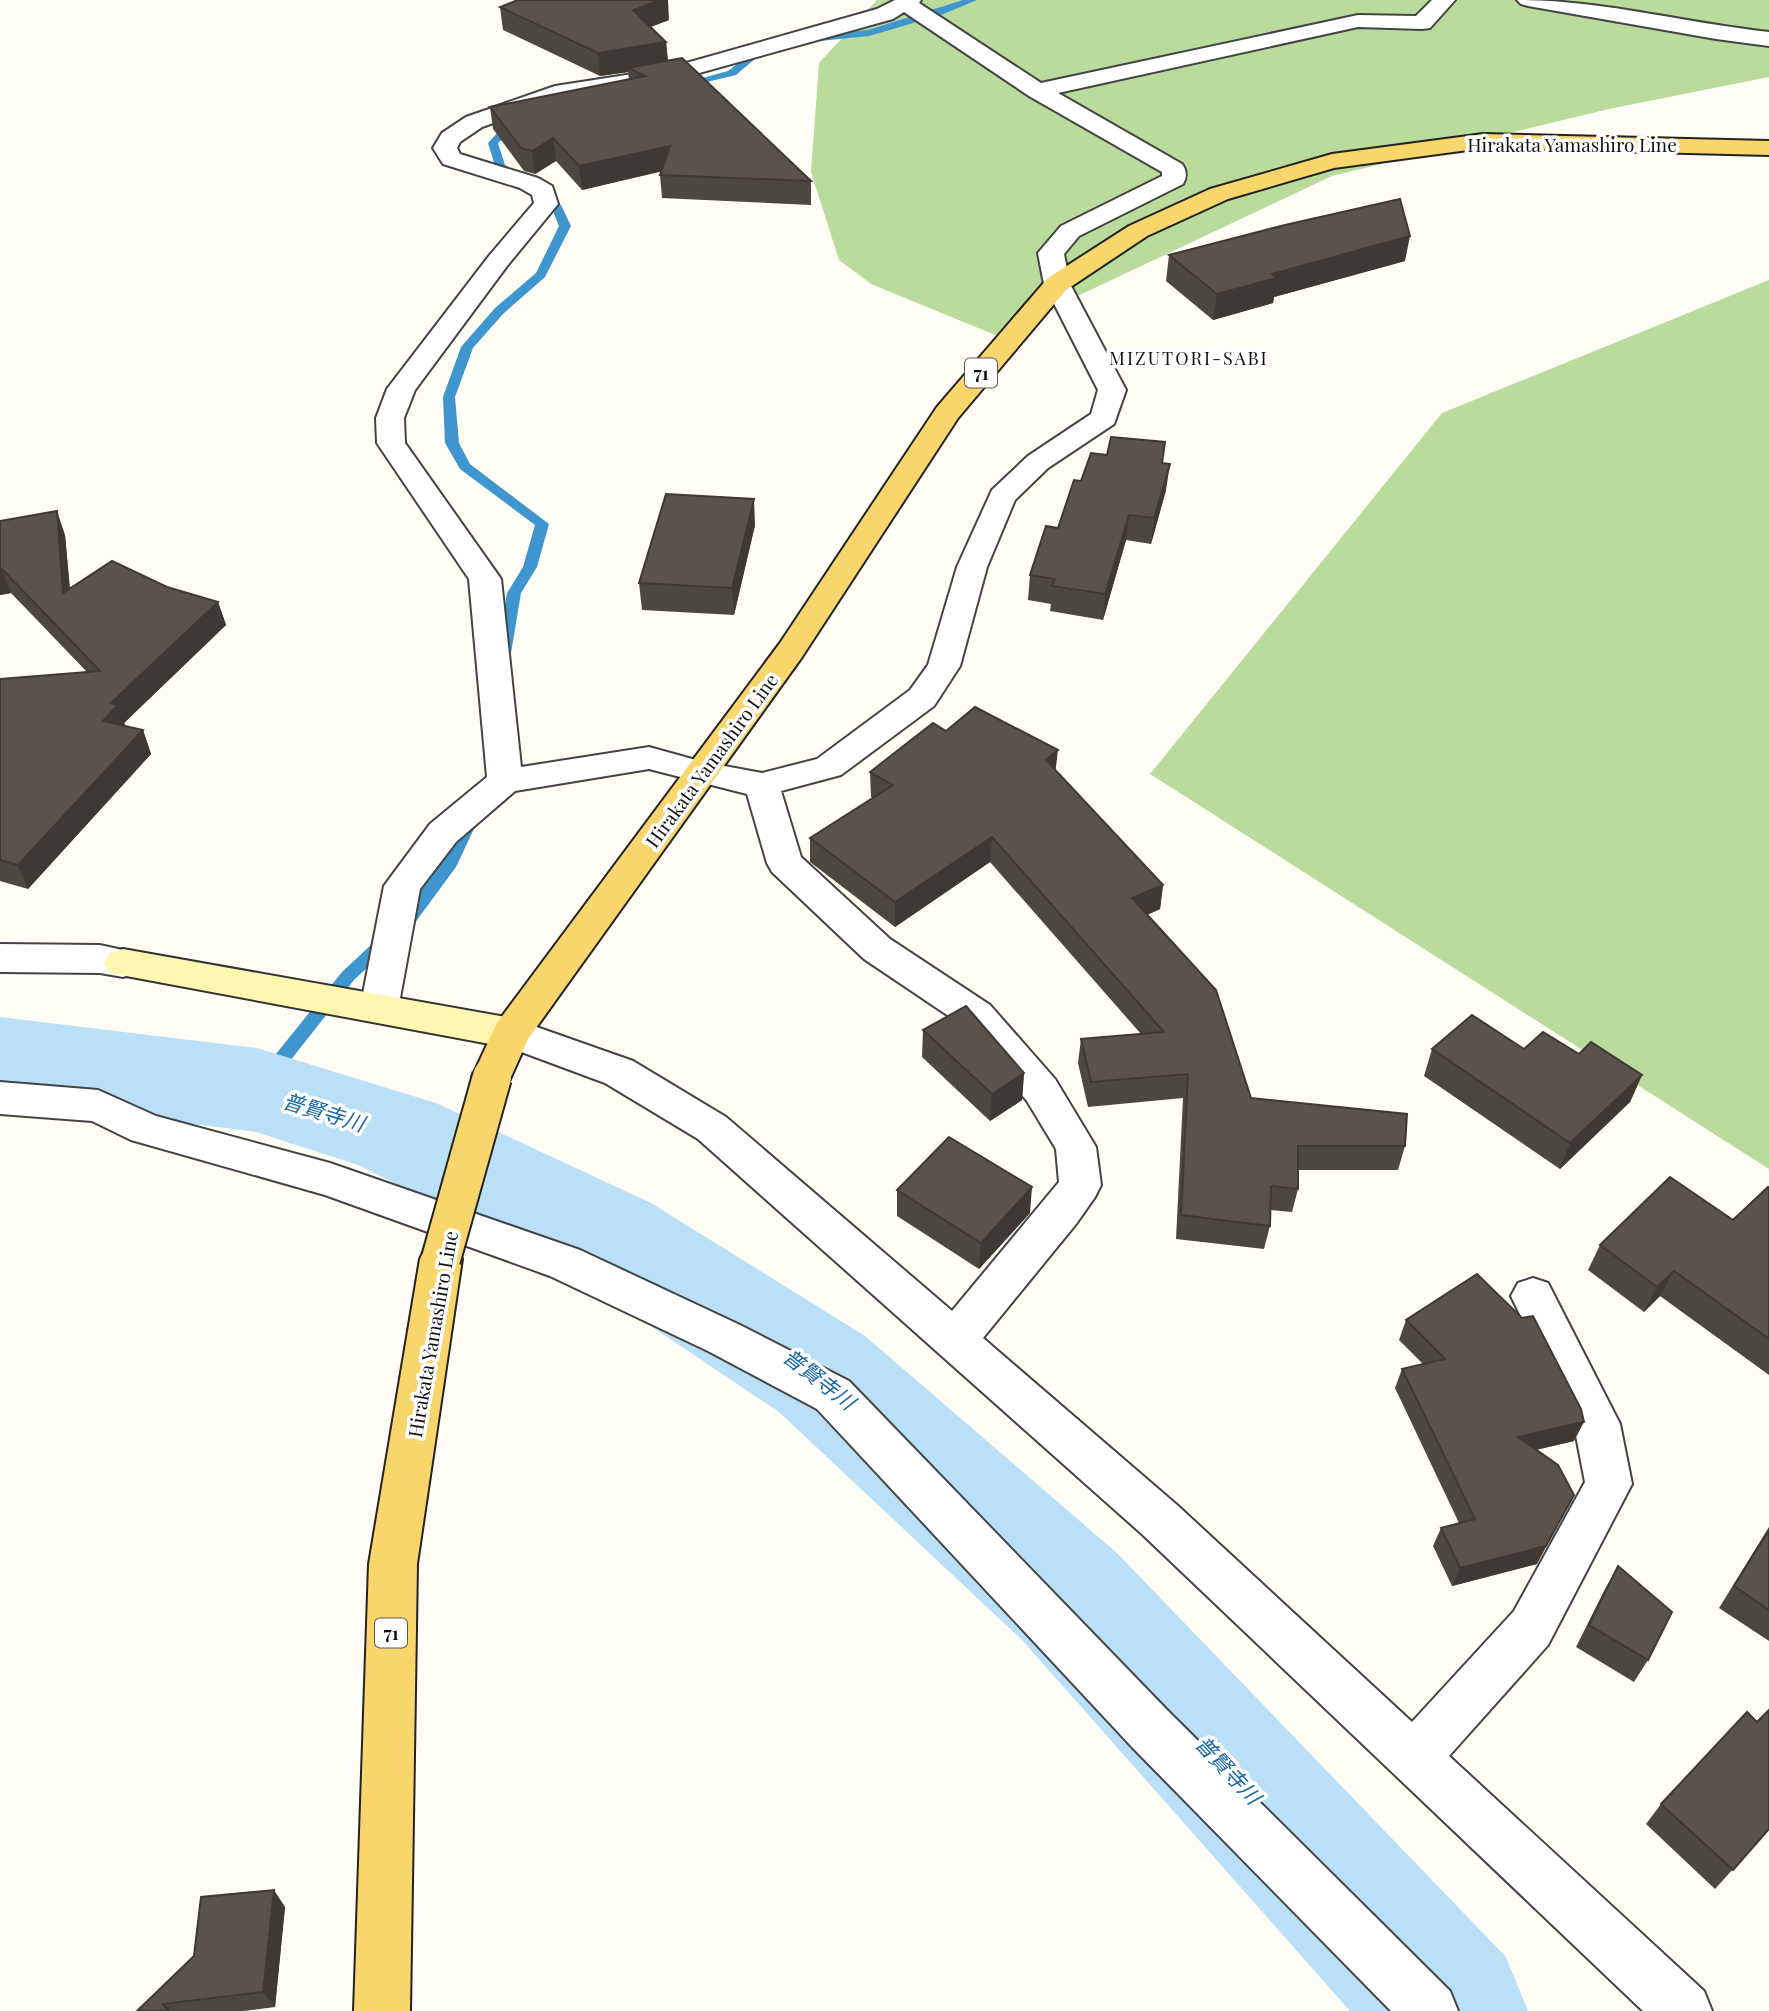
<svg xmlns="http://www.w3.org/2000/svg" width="1769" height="2011" viewBox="0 0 1769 2011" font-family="'Playfair Display','Noto Sans JP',serif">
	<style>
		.forest { fill: #b9dc9c }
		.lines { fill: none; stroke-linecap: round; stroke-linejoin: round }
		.stream { fill: #3f96cf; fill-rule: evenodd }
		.river { fill: #b9e0f7; fill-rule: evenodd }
		.street-casing { stroke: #444; stroke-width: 4 }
		.secondary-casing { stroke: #333; stroke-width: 4 }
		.primary-casing { stroke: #222; stroke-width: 4 }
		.street { fill: #fff; fill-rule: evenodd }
		.secondary { fill: #fff6b0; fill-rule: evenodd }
		.primary { fill: #f9d66b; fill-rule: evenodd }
		.primary-bridge-casing { stroke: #222; stroke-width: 42; stroke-linecap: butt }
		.primary-bridge { stroke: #f9d66b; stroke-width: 38 }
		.wall { fill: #4d4742 }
		.shaded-wall { fill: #3f3936 }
		.building { fill: #5a524d; stroke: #3f3936; stroke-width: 2 }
		.labels { text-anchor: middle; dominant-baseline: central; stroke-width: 7; stroke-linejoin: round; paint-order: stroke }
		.far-neighbourhood-label { font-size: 18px; letter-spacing: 2px; fill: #111; stroke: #fff }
		.shield { fill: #fff; stroke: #585858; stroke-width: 2 }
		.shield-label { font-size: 18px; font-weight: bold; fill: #111 }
		.street-label { font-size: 19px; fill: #111; stroke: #fff }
		.water-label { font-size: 21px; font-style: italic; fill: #1768a6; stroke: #fff }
	</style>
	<rect width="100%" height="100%" fill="#fffdf5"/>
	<g class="forest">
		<path d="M 877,0 L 1769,0 L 1769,77 L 1609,109 L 1332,176 L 995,335 L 871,284 L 839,260 L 811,172 L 819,63 Z"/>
		<path d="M 1769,280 L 1769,1169 L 1150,774 L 1442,413 Z"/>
	</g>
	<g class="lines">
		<g class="stream">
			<path d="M 963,0 L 977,0 L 941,15 L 869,36 L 800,43 L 795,40 L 800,37 L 868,30 Z"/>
			<path d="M 765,42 L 770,45 L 769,47 L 736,75 L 682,88 L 677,85 L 728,71 Z"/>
			<path d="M 516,120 L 521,123 C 514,129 506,136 498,143 L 505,165 L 561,205 L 571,226 L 545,277 L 503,314 L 473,348 L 455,397 L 459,443 L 470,464 L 549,524 L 537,567 L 521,593 L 510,659 L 503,664 L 496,659 L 507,593 L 523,567 L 535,525 L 460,469 L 445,443 L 443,397 L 461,347 L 495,308 L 536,273 L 559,226 L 552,209 L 496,169 L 488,143 L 506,123 Z"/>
			<path d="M 472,811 L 480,816 L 456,867 L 414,924 L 354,980 L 263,1095 L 251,1095 L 248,1090 L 251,1085 L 342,972 L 402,916 L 443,861 L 466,812 Z"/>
		</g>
		<path class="river" d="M 0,1017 L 257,1048 L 436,1103 L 651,1203 L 865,1336 L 1117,1553 L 1506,1957 L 1528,2011 L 1350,2011 L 1023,1641 L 779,1412 L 569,1271 L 358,1165 L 256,1132 L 0,1099 Z"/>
		<g class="street-casing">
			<g id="street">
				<path d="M 895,0 L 921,0 L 919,3 L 1041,83 L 1358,15 L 1416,16 L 1432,0 L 1455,0 L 1430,28 L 1422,29 L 1358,27 L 1058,93 L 1182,164 C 1187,171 1187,177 1183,184 L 1079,236 L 1064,254 L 1070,284 L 1126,390 L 1114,424 L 1048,468 L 1015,500 L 987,567 L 960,666 L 934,706 L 841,775 L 781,791 L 801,857 L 890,939 L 990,1005 L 1055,1079 L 1096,1147 L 1101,1185 L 1095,1197 L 1076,1224 L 983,1338 L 1177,1505 L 1412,1722 L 1514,1611 L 1585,1482 L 1574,1425 L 1511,1296 L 1518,1283 L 1533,1278 L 1548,1283 L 1620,1424 L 1632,1484 L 1548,1645 L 1449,1756 L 1704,1991 L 1712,2011 L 1643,2011 L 1143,1535 L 698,1139 L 605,1083 L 497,1043 L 492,1033 L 497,1023 L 511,1018 L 633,1061 L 726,1117 L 952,1311 L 1059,1182 L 1056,1149 L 1027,1101 L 962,1025 L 864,959 L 772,872 L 767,863 L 747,794 L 649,769 L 515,791 L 456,842 L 420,889 L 398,1009 L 393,1019 L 379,1023 L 365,1019 L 360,1009 L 384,886 L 430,824 L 487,777 L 469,579 L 377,443 L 376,418 L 387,389 L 489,256 L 534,203 L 532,195 L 520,188 L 443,164 L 433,148 L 442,133 L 466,117 L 555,86 L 665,69 L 877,9 ZM 904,12 L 1029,96 L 1162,172 L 1162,176 L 1061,226 L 1038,253 L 1044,284 L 1098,390 L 1091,414 L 1028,456 L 992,490 L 957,567 L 928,665 L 910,690 L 817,759 L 762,773 L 703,762 L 649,747 L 521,767 L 501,579 L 405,443 L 404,418 L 415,390 L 507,266 L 558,204 L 552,186 L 538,178 L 460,154 L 457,148 L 460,142 L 482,127 L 567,97 L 667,82 L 893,19 Z"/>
				<path d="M 1517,0 C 1602,0 1685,23 1769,32 L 1769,46 L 1716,39 L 1528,6 L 1521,4 Z"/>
				<path d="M 0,944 L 100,945 L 136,953 L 142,963 L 136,973 L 123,977 L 100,973 L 0,972 Z"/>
				<path d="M 0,1082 L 98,1090 L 156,1116 L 330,1163 L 580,1250 L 740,1325 L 849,1381 L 1168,1711 L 1450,1991 L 1458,2011 L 1391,2011 L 1132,1747 L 817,1409 L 708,1351 L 550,1276 L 325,1195 L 131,1140 L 92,1121 L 0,1114 Z"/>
			</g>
		</g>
		<g class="secondary-casing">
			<path id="secondary" d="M 123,949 L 511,1018 L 525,1023 L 530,1033 L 525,1043 L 511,1048 L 110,973 L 104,963 L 110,953 Z"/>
		</g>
		<g class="primary-casing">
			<g id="primary">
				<path d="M 1483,134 L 1769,141 L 1769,155 L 1483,148 L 1334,168 L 1228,199 L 1147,236 L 1066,290 L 958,418 L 802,657 L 528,1039 L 506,1088 L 492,1092 L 478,1088 L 472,1077 L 497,1023 L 780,643 L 937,407 L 1048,278 L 1129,226 L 1210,189 L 1332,154 Z"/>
				<path d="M 441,1241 L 456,1246 L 462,1259 L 417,1564 L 410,2011 L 354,2011 L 369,1564 L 420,1259 L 426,1246 Z"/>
			</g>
		</g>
		<use href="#street" class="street"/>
		<use href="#secondary" class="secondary"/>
		<use href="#primary" class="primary"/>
		<g class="primary-bridge-casing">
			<path id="primary-bridge" d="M 441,1259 L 492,1077"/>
		</g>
		<use href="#primary-bridge" class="primary-bridge"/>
	</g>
	<g class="wall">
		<path d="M 500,7 L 669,20 L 650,27 L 666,42 L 668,60 L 811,181 L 811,205 L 662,198 L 660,175 L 661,171 L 582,190 L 556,161 L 535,174 L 524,171 L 493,129 L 490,107 L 629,79 L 628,72 L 600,76 L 503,30 Z"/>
		<path d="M 1169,255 L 1405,261 L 1274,297 L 1273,303 L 1213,320 L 1166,281 Z"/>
		<path d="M 1162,463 L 1166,490 L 1151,544 L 1126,540 L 1103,620 L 1050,611 L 1051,604 L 1028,600 L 1030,575 L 1058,528 L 1081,481 Z"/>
		<path d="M 0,521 L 65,535 L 70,589 L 167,587 L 218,602 L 226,625 L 124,723 L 126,726 L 143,730 L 151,754 L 28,889 L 0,881 L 0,679 L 87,672 L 11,593 L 0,595 Z"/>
		<path d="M 755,525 L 734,615 L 642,610 L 639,583 Z"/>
		<path d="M 946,731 L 1056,770 L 1163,885 L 1160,909 L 1147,915 L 1251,1098 L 1405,1146 L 1398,1170 L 1298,1170 L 1298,1189 L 1292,1212 L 1270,1210 L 1270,1226 L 1264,1249 L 1176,1239 L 1183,1098 L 1088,1107 L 1078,1063 L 1081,1039 L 1141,1034 L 990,862 L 895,927 L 810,862 L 810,838 L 873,798 L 871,797 L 870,772 Z"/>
		<path d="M 923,1030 L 1024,1073 L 1022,1100 L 990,1121 L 922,1057 Z"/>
		<path d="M 1432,1049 L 1524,1049 L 1579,1054 L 1642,1075 L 1630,1102 L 1560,1169 L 1424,1076 Z"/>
		<path d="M 1769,1188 L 1769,1375 L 1660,1296 L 1644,1312 L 1588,1270 L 1600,1245 L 1733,1220 Z"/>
		<path d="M 897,1190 L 1030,1213 L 979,1269 L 897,1216 Z"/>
		<path d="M 1406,1320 L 1574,1441 L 1536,1450 L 1537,1564 L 1452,1586 L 1433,1546 L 1441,1528 L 1459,1523 L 1395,1388 L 1402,1369 L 1423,1364 L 1399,1340 Z"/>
		<path d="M 1769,1527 L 1769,1641 L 1719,1608 Z"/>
		<path d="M 1618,1566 L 1648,1660 L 1634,1682 L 1576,1647 L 1605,1589 Z"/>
		<path d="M 1661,1804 L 1769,1829 L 1715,1889 L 1646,1824 Z"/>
		<path d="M 285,1907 L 275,2007 L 243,2011 L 137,2011 Z"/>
	</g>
	<g class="shaded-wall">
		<path d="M 659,0 L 668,0 L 669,20 L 635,33 L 633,10 Z"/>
		<path d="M 666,42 L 668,65 L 628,68 L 628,72 L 600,76 L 598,53 Z"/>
		<path d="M 553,138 L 556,161 L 535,174 L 532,151 Z"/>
		<path d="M 670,146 L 672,169 L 582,190 L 579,166 Z"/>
		<path d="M 1410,236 L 1405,261 L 1274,297 L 1273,303 L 1213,320 L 1217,294 L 1272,274 Z"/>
		<path d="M 1170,464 L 1166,490 L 1151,544 L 1154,518 Z"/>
		<path d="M 754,499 L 755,525 L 734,615 L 732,588 Z"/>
		<path d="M 57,511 L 65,535 L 72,616 L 63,593 Z"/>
		<path d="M 1129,515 L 1126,540 L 1103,620 L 1105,594 Z"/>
		<path d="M 2,569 L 11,593 L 0,595 L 0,570 Z"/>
		<path d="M 218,602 L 226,625 L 124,723 L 126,729 L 103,721 L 111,703 Z"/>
		<path d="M 143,730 L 151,754 L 28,889 L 18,865 Z"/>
		<path d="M 1058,750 L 1055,775 L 1046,760 Z"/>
		<path d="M 992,837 L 990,862 L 895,927 L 895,902 Z"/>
		<path d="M 1163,885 L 1160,909 L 1129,923 L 1132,898 Z"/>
		<path d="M 1024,1073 L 1022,1100 L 990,1121 L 992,1094 Z"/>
		<path d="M 1642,1075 L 1630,1102 L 1560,1169 L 1570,1143 Z"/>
		<path d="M 1032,1187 L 1030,1213 L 979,1269 L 981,1243 Z"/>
		<path d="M 1674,1271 L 1660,1296 L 1644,1312 L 1657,1287 Z"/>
		<path d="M 1584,1422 L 1574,1441 L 1509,1456 L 1518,1437 Z"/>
		<path d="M 1574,1495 L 1537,1564 L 1452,1586 L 1460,1568 Z"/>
		<path d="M 274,1890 L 285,1907 L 275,2007 L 263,1992 Z"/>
	</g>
	<g class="building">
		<path d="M 518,0 L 659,0 L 633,10 L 666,42 L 598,53 L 500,7 Z"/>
		<path d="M 682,58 L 811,181 L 660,175 L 670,146 L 579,166 L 553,138 L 532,151 L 521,148 L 490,107 L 645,76 L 628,68 Z"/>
		<path d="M 1400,199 L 1410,236 L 1272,274 L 1277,278 L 1217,294 L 1169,255 L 1285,225 Z"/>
		<path d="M 1111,437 L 1165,442 L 1162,463 L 1170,464 L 1154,518 L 1129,515 L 1105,594 L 1052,586 L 1055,579 L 1030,575 L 1046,526 L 1058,528 L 1074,480 L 1081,481 L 1091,453 L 1107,455 Z"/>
		<path d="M 666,494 L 754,499 L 732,588 L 639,583 Z"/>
		<path d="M 57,511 L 63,593 L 112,561 L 167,587 L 218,602 L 111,703 L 118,705 L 103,721 L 143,730 L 18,865 L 0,860 L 0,679 L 100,671 L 2,569 L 0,570 L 0,521 Z"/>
		<path d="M 975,707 L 1058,750 L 1046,760 L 1163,885 L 1132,898 L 1216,990 L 1251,1098 L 1407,1114 L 1405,1146 L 1298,1146 L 1298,1189 L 1271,1186 L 1270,1226 L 1181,1215 L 1188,1074 L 1091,1082 L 1081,1039 L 1164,1032 L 992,837 L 895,902 L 810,838 L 893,785 L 870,772 L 933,723 L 946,731 Z"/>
		<path d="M 966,1006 L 1024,1073 L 992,1094 L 923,1030 Z"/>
		<path d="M 1472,1015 L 1524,1049 L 1543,1032 L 1579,1054 L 1591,1042 L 1642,1075 L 1570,1143 L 1432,1049 Z"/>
		<path d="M 949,1137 L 1032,1187 L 981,1243 L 897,1190 Z"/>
		<path d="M 1670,1177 L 1733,1220 L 1768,1187 L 1769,1188 L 1769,1339 L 1674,1271 L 1657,1287 L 1600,1245 Z"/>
		<path d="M 1477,1274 L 1522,1318 L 1533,1316 L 1581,1409 L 1584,1422 L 1518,1437 L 1558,1465 L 1574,1495 L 1546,1546 L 1460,1568 L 1441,1528 L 1475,1519 L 1402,1369 L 1445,1359 L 1406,1320 Z"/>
		<path d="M 1769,1530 L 1769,1610 L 1734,1586 Z"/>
		<path d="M 1618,1566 L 1672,1612 L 1648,1660 L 1589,1625 Z"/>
		<path d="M 1769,1710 L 1769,1829 L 1733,1870 L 1661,1804 L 1747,1712 L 1757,1722 Z"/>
		<path d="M 274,1890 L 263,1992 L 163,2004 L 169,2011 L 137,2011 L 194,1956 L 201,1897 Z"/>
	</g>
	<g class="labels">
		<g class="far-neighbourhood-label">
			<text x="1189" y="358">MIZUTORI-SABI</text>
		</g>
		<g class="shield">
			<rect x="965" y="358.5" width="32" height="29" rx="5"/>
			<rect x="375" y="1618.5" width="32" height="29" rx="5"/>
		</g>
		<g class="shield-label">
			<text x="981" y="373">71</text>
			<text x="391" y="1633">71</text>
		</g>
		<g class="street-label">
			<text x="1572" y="144">Hirakata Yamashiro Line</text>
			<text transform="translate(711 760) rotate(-54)">Hirakata Yamashiro Line</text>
			<text transform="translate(432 1334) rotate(-80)">Hirakata Yamashiro Line</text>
		</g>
		<g class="water-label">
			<text transform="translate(324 1111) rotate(17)">普賢寺川</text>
			<text transform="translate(820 1378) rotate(38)">普賢寺川</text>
			<text transform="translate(1229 1769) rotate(47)">普賢寺川</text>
		</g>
	</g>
</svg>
